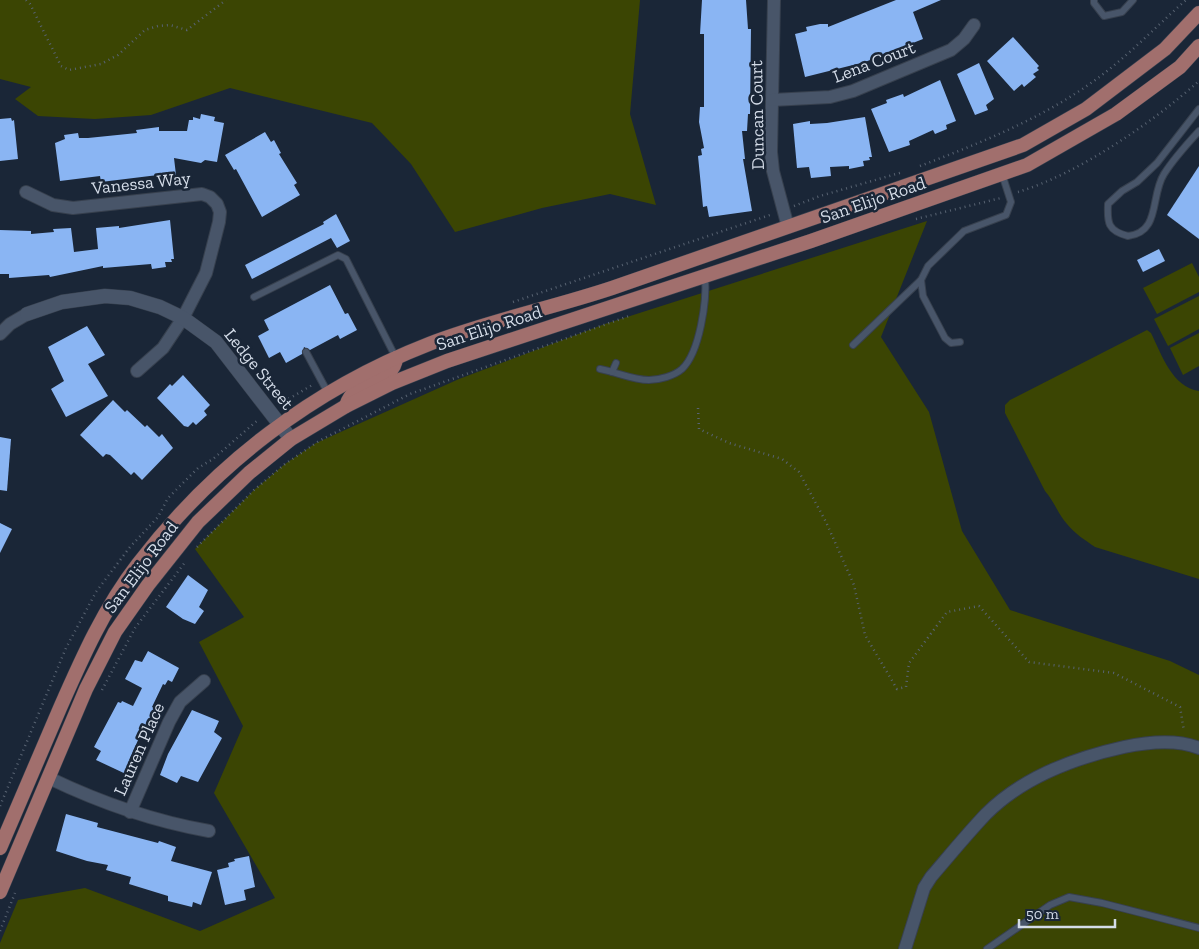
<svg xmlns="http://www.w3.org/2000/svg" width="1199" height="949" viewBox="0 0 1199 949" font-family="'Zilla Slab',serif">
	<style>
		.green { fill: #3b4503 }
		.building { fill: #8ab5f3 }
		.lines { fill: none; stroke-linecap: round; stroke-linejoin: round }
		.service-casing { stroke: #37404e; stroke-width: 8 }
		.minor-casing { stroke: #37404e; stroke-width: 14 }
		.tertiary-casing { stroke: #37404e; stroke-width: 15 }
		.primary-casing { stroke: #37404e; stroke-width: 15 }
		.path { stroke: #586372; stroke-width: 2.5; stroke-dasharray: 1 4; stroke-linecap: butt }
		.service { stroke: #485569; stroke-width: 6 }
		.minor { stroke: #485569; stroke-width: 12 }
		.tertiary { stroke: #485569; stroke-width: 14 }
		.primary { stroke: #a16f6d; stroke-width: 14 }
		.labels { text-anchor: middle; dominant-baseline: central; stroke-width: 5; stroke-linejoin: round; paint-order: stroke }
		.street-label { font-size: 18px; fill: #d4dce8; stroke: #1a2637 }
	</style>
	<rect width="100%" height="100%" fill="#1a2637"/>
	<g class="green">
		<path d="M 0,0 L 640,0 L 630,114 L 656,205 L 610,194 L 542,208 L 455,232 L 411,164 L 372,123 L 230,88 L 151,115 L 95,119 L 38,116 L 15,99 L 31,87 L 0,79 Z"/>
		<path d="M 927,221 L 881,337 L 929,412 L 962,531 L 1010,610 L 1170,661 L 1199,675 L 1199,949 L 0,949 L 0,943 L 18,900 L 85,888 L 200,931 L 275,898 L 214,793 L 243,726 L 199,642 L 244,617 L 195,549 L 254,490 L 285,464 L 316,443 L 459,379 L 605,324 Z"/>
		<path d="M 1192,263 L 1199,277 L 1199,292 L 1157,314 L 1143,288 Z"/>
		<path d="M 1199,296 L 1199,329 L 1168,346 L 1154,319 Z"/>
		<path d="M 1147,330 L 1151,333 C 1162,355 1172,387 1199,391 L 1199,579 L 1095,547 C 1085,540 1075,534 1067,524 C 1058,514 1054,501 1045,491 L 1005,413 L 1005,405 L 1010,400 Z"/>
		<path d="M 1199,333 L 1199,366 L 1183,375 L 1170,348 Z"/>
	</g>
	<g class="building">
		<path d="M 702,0 L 746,0 L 748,29 L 751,29 L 750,114 L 748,114 L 747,131 L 742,131 L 745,159 L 743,159 L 752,211 L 709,217 L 707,206 L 703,207 L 698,156 L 702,155 L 701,149 L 704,148 L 699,122 L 700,107 L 704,107 L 704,34 L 700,34 Z"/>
		<path d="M 896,0 L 941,0 L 913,12 L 923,39 L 865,62 L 805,77 L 795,34 L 807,31 L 806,27 L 820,24 L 828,24 L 828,27 Z"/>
		<path d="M 1013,37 L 1039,66 L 1037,68 L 1039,70 L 1033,74 L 1036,77 L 1024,87 L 1022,84 L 1014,91 L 987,61 Z"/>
		<path d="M 979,63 L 994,99 L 986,105 L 988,110 L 975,115 L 957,74 Z"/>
		<path d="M 940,80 L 956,121 L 946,125 L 947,129 L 935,134 L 933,130 L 909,141 L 910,145 L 889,152 L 871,109 L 887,103 L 886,100 L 903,94 L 904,97 Z"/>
		<path d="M 201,114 L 215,117 L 214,121 L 224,123 L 217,162 L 205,160 L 201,163 L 174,158 L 176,175 L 169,177 L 159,178 L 158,175 L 101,182 L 100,176 L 60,181 L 55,143 L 65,139 L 64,135 L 78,133 L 79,138 L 88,138 L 137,133 L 136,130 L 159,127 L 159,131 L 187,131 L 189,120 L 193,120 L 193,117 L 200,119 Z"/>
		<path d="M 865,117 L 872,157 L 869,157 L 870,160 L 863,161 L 864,166 L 849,169 L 849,166 L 830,167 L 831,176 L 811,178 L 809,167 L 797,168 L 793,124 L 810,121 L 810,124 L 827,123 Z"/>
		<path d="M 11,118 L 12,121 L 14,120 L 18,159 L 0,161 L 0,119 Z"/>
		<path d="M 265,132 L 271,142 L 274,140 L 281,153 L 279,154 L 297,183 L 294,185 L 300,195 L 262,217 L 236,169 L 234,170 L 225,155 Z"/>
		<path d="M 1199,166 L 1199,239 L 1167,215 Z"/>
		<path d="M 336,214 L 350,241 L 337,248 L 331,238 L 252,279 L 245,265 L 324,224 L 323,222 Z"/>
		<path d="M 170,220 L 174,259 L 171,259 L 172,262 L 165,262 L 166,267 L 152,269 L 151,264 L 103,268 L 103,266 L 50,277 L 49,275 L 9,278 L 9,274 L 0,274 L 0,230 L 31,231 L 31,234 L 54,232 L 53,229 L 71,228 L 74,252 L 98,249 L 96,228 L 119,226 L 119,228 Z"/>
		<path d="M 1159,249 L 1165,261 L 1143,272 L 1137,260 Z"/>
		<path d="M 330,285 L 345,314 L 348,313 L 357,330 L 340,339 L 338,335 L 310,350 L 304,347 L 302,354 L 286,363 L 280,352 L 269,358 L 258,336 L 269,330 L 264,320 Z"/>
		<path d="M 87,326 L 105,355 L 88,364 L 108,396 L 66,417 L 51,389 L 64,381 L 48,347 Z"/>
		<path d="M 183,375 L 210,405 L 204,411 L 207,415 L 196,425 L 193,422 L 188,427 L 184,426 L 157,398 L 170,384 L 172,386 Z"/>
		<path d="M 113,400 L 125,412 L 127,410 L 145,427 L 147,425 L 159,437 L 162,434 L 173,448 L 142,480 L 134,472 L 131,475 L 110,455 L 106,454 L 103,457 L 80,435 Z"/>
		<path d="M 0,437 L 11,439 L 7,491 L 0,490 Z"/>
		<path d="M 0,523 L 12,529 L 0,553 Z"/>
		<path d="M 188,575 L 208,590 L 199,607 L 204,611 L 195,624 L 183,619 L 166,607 Z"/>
		<path d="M 148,651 L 179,668 L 172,682 L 168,680 L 165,685 L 163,684 L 152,707 L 155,708 L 152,720 L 142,740 L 139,738 L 129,760 L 134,762 L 128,775 L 96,760 L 101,751 L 94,747 L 118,702 L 121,703 L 122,701 L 133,706 L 142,688 L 125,679 L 135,660 L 142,662 Z"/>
		<path d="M 192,710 L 219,721 L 214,732 L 222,738 L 198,782 L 181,776 L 177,783 L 160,775 L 168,754 Z"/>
		<path d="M 66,814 L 98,823 L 97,827 L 158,843 L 159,841 L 176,847 L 171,861 L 212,872 L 201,905 L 193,902 L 192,907 L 168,901 L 168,896 L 129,884 L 131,877 L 106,870 L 108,865 L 87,861 L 56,851 Z"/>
		<path d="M 249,856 L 255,887 L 244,890 L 246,900 L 225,905 L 217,870 L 229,867 L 228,863 L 235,861 L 234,859 Z"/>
	</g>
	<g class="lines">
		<g class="service-casing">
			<g id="service">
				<path d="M 1094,0 L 1094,3 L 1104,16 L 1122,12 L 1133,0"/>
				<path d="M 1199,109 L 1157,163 L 1137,182 L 1122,191 L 1108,204 C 1107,223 1108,231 1128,236 C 1161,232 1150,196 1164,174 C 1174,158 1187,144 1199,131"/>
				<path d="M 254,297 L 338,255 L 346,259 L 396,358"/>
				<path d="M 960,342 L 951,343 L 945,338 L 923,296 L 921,280 L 928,266 L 964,231 L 1006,215 L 1011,202 L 1002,174"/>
				<path d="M 853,345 L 921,280"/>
				<path d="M 306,352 L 328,393"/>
				<path d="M 600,369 C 616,372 633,380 649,380 C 659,380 674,376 682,369 C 700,352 707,300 705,277"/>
				<path d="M 612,372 L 616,363"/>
				<path d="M 987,949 L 1050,905 L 1069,897 L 1102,903 L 1199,928"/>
			</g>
		</g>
		<g class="minor-casing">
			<g id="minor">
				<path d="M 774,0 L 771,152 L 773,171 L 788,227"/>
				<path d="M 772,100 L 830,97 L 853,91 L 951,50 L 964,39 L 974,25"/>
				<path d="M 26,192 L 53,205 L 73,208 L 202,194 L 210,197 L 217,204 L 220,212 L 219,222 L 206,273 L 183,318 L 163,348 L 137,371"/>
				<path d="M 0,334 L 10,324 L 27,314"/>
				<path d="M 49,778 C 101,803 152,821 209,831"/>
				<path d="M 130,812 L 169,722 L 180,702 L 204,681"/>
				<path d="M 905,949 L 924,888 L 931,877 C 949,856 967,834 986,814 C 1023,777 1074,758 1124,747 C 1148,742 1176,739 1199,748"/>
			</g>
		</g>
		<g class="tertiary-casing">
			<path id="tertiary" d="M 27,314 L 62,302 L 105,296 L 130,298 L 160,307 L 183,318 L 216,342 L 291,439"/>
		</g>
		<g class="primary-casing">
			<g id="primary">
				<path d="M 346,406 C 354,377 394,385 396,358"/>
				<path d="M 0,848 C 20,801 40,755 60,708 C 82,658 104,608 138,564 C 214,465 313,389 429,344 C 488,321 552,308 612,288 C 749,241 886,193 1023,145 L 1086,109 L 1165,49 L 1199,13"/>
				<path d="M 0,892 L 86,689 L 115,632 L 148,585 L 198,522 L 249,473 L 291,439 L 346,406 L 392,383 L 447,361 L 811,241 L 1027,165 L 1116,114 L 1180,67 L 1199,46"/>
			</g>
		</g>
		<g class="path">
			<path d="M 26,0 L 30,4 L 61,66 L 69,70 L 101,64 L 118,55 L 145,30 L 158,26 L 170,25 L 187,30 L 226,0"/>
			<path d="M 920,166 C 988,140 1056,113 1112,67 C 1138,46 1161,22 1186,0"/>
			<path d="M 1018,192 C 1078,174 1152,123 1199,81"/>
			<path d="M 794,206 L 820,196 L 903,172"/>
			<path d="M 916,219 L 1001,198"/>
			<path d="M 513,302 L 773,214"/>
			<path d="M 280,404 L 314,384"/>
			<path d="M 698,408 L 699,429 L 729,443 L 782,459 L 799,472 L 826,522 L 854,585 L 865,635 L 897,689 L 906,687 L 909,663 L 947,612 L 979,606 L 1029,662 L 1114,673 L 1180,707 L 1184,731"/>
			<path d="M 197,547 L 254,490 L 285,464 L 319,441 L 410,394 L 629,316"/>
			<path d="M 102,690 L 135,628 L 186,561"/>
			<path d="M 0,806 L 66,648 L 96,592 L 130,547 L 158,517 L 168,498 L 198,468 L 213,459 L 259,419"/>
			<path d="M 0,931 L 15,893"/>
		</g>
		<use href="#service" class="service"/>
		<use href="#minor" class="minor"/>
		<use href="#tertiary" class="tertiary"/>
		<use href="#primary" class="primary"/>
	</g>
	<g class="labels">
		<g class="street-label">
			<text transform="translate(874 62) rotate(-21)">Lena Court</text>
			<text transform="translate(757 115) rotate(-91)">Duncan Court</text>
			<text transform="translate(141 183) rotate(-6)">Vanessa Way</text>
			<text transform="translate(873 200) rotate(-19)">San Elijo Road</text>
			<text transform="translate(489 328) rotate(-18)">San Elijo Road</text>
			<text transform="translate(259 369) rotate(51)">Ledge Street</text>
			<text transform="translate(141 567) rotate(-53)">San Elijo Road</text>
			<text transform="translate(139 749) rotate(-66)">Lauren Place</text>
		</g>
	</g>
	<path d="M1019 919v8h96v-8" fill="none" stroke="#d4dce8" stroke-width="2.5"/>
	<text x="1026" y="919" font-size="15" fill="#d4dce8" stroke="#1a2637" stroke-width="4" paint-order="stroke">50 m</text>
</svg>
